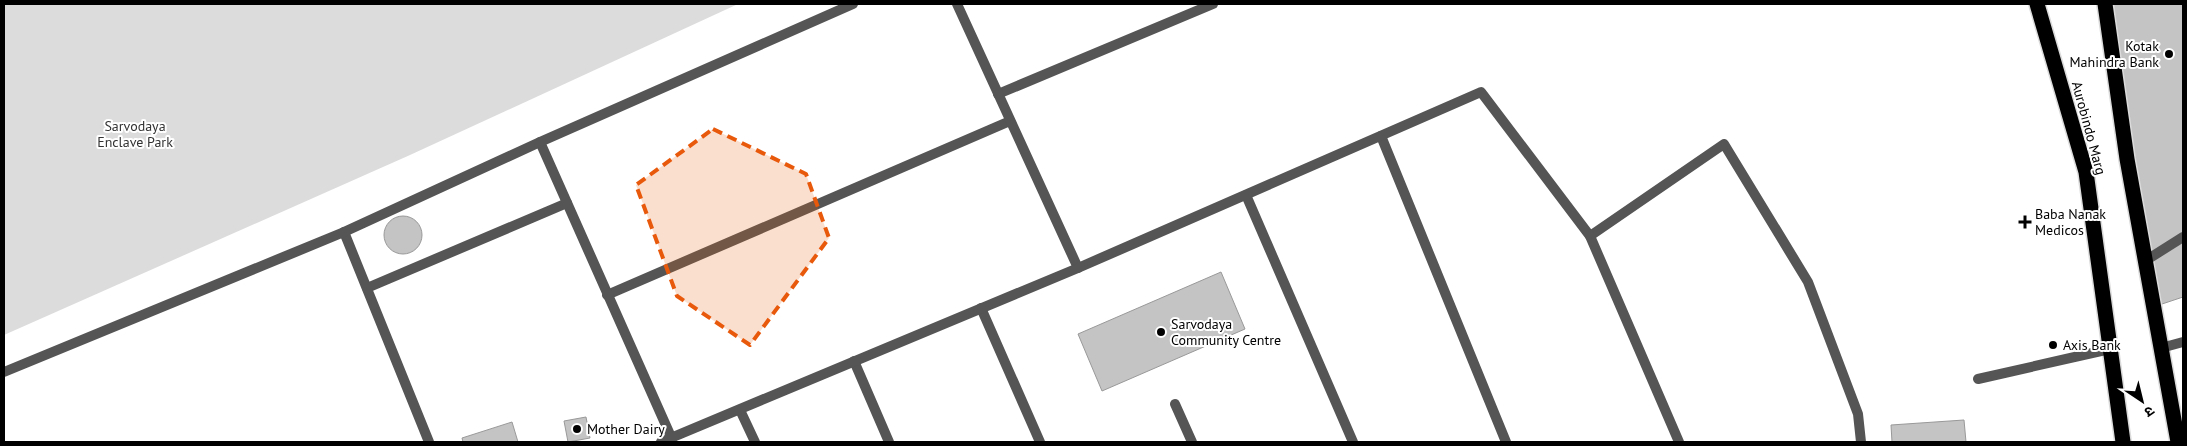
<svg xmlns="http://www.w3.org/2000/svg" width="2187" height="446" viewBox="0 0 2187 446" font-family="'PT Sans','Noto Sans Devanagari',sans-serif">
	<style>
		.green { fill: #dcdcdc }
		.building { fill: #c4c4c4; stroke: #999 }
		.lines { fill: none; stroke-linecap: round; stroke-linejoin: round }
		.highway-casing { stroke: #dbdbdb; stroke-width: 18 }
		.lane { stroke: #555; stroke-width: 10 }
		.street { stroke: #555; stroke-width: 10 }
		.highway { stroke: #000; stroke-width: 15 }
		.marked { fill: #e8590c; fill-opacity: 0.2; stroke: #e8590c; stroke-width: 4; stroke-dasharray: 10 6; stroke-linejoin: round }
		.poi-dot { fill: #000; stroke: #fff; stroke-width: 2 }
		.labels { text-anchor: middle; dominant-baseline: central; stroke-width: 4; stroke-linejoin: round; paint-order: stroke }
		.poi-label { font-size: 14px; fill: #000; stroke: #fff; text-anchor: start }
		.park-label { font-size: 14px; fill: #333; stroke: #fff }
		.street-label { font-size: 14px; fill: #000; stroke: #fff }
	</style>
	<rect width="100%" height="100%" fill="#fff"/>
	<path class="green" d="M 4,4 L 738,4 L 410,155 L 4,335 Z"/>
	<g class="building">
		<path d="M 2111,4 L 2183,4 L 2183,297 L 2156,306 Z"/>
		<circle cx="403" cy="235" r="19"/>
		<path d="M 1221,272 L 1245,329 L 1102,391 L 1078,334 Z"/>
		<path d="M 586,417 L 590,438 L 568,442 L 564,421 Z"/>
		<path d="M 1964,420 L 1966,442 L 1892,442 L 1891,425 Z"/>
		<path d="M 512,422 L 518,442 L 463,442 L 462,438 Z"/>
	</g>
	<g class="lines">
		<g class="highway-casing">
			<g id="highway">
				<path d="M 2037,4 L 2086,172 L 2123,442"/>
				<path d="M 2105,4 L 2127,159 L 2178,442"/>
			</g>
		</g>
		<g class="lane">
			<path d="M 998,94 L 1213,4"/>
			<path d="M 1381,136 L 1506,442"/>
			<path d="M 367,288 L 567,203"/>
			<path d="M 607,295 L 1010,121"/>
			<path d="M 854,361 L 889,442"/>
			<path d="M 1175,404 L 1192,442"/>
		</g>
		<g class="street">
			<path d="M 957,4 L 1078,268"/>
			<path d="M 540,142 L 672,439"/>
			<path d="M 1246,195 L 1353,442"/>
			<path d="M 344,232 L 429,442"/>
			<path d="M 1590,236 L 1724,144 L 1808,282 L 1858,414 L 1861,442"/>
			<path d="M 2145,261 L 2183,237"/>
			<path d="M 981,308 L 1040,442"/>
			<path d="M 2161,348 L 2183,342"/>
			<path d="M 4,372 L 344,232 L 540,142 L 853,4"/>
			<path d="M 1978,379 L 2110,349"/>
			<path d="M 740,410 L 755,442"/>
			<path d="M 661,442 L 1078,268 L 1481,92 L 1590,236 L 1679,442"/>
		</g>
		<use href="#highway" class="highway"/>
	</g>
	<path class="marked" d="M 713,129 L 806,174 L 829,238 L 750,345 L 677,296 L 636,185 Z"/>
	<g class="poi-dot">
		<circle cx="2169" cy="54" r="5"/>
		<path d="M2022.5 214.5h5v5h5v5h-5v5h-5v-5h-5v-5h5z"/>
		<circle cx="1161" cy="332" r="5"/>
		<circle cx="2053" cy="345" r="5"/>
		<circle cx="577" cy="429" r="5"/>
	</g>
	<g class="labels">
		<g class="poi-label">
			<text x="2159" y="46" text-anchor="end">Kotak<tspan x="2159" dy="16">Mahindra Bank</tspan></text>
			<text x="2035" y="214">Baba Nanak<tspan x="2035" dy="16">Medicos</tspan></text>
			<text x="1171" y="324">Sarvodaya<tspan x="1171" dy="16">Community Centre</tspan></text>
			<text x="2063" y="345">Axis Bank</text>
			<text x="587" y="429">Mother Dairy</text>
		</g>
		<g class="park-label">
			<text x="135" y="126">Sarvodaya<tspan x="135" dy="16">Enclave Park</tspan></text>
		</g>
		<g class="street-label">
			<text transform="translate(2089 128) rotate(75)">Aurobindo Marg</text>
		</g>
	</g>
	<rect width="2187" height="446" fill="none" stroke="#000000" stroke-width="10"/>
	<g transform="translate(2142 401) rotate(145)" stroke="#ffffff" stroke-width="4" paint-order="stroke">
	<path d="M0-4L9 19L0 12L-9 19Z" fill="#000000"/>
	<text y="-8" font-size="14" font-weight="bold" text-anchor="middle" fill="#000000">उ</text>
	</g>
</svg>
